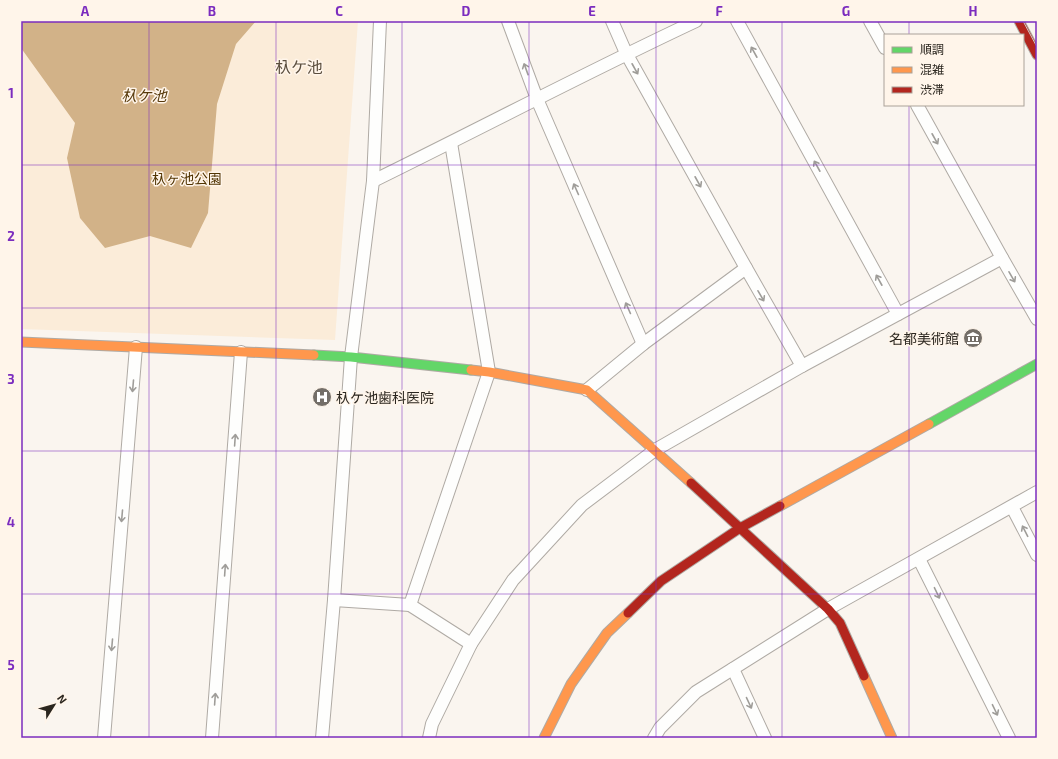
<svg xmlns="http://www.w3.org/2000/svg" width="1058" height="759" viewBox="0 0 1058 759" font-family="'Exo 2','Noto Sans JP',sans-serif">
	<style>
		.green { fill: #fbecd9 }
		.water { fill: #d2b288 }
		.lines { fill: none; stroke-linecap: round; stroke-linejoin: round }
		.street-casing { stroke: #afaaa4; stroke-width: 14 }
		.fast-casing { stroke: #afaaa4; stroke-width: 11 }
		.slow-casing { stroke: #afaaa4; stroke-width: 11 }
		.jam-casing { stroke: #afaaa4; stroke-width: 11 }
		.street { stroke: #fefefd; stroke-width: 12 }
		.fast { stroke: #63d668; stroke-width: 9 }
		.slow { stroke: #ff974d; stroke-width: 9 }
		.jam { stroke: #b3261e; stroke-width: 9 }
		.tram { stroke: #cbcac8; stroke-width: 1 }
		.oneway { stroke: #9f9d99 }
		.grid { fill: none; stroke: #7b2cbf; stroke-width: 1; stroke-opacity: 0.55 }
		.labels { text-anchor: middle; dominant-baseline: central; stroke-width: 3; stroke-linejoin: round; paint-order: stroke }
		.park-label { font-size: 14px; fill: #513402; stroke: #fff5ea }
		.poi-label { font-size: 14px; fill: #2b261f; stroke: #fff5ea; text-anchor: end }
		.water-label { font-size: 15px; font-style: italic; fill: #583a0b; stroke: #fff5ea }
		.quarter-label { font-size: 16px; fill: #5b4e3e; stroke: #fff5ea }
		.neatline { fill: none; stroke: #7b2cbf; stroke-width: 1.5 }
		.grid-label { font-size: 13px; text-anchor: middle; font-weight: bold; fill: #7b2cbf }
	</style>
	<rect width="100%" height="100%" fill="#faf5ef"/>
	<path class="green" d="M 21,21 L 358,21 L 335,340 L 21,329 Z"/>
	<path class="water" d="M 21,21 L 256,21 L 236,44 L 217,104 L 208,213 L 191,248 L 150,236 L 105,248 L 80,218 L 67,158 L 75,123 L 21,48 Z"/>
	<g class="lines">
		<g class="street-casing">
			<g id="street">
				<path d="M 508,21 L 537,99 L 643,344"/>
				<path d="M 612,21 L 626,53 L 746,268 L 802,366"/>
				<path d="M 737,21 L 898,314"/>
				<path d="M 870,21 L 885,48"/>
				<path d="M 917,105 L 1002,258 L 1037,319"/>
				<path d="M 373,181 C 481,128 587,72 696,21"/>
				<path d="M 587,390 L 643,344 L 746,268"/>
				<path d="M 1012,507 L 1037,555"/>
				<path d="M 919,559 L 1009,738"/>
				<path d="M 334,600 L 410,605 L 471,644"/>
				<path d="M 410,605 L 489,372 L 451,143"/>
				<path d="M 733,669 L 765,738"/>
				<path d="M 104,738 L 136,347"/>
				<path d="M 212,738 L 241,352"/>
				<path d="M 322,738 L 334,600 L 351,357 L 373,181 L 380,21"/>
				<path d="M 429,738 L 432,724 L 471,644 L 513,580 L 582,505 L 655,450 L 802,366 L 1002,258"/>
				<path d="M 654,738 L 660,728 L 696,692 L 828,609 L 1037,492"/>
			</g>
		</g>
		<g class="fast-casing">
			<g id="fast">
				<path d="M 314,355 L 351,357 L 471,370"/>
				<path d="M 929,424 L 1037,364"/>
			</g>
		</g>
		<g class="slow-casing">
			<g id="slow">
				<path d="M 21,342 L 314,355"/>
				<path d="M 471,370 L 489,372 L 587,390 L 691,483"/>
				<path d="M 780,506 L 929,424"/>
				<path d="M 864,676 L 892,738"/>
				<path d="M 544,738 L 571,684 L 607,633 L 628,613"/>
			</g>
		</g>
		<g class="jam-casing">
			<g id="jam">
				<path d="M 1019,21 L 1037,55"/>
				<path d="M 691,483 L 828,609 L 840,623 L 864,676"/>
				<path d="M 628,613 L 661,581 L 740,528 L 780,506"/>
			</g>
		</g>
		<use href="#street" class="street"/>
		<use href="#fast" class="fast"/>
		<use href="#slow" class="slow"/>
		<use href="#jam" class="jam"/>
		<path class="tram" d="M 1023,21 L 1037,47"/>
	</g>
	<defs><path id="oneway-shaft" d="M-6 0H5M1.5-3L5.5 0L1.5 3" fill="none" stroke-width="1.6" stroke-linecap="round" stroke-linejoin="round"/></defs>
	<g class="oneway">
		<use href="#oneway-shaft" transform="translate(754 52) rotate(-119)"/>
		<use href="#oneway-shaft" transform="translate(526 69) rotate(-110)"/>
		<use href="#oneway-shaft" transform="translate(635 69) rotate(61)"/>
		<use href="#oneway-shaft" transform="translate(935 139) rotate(61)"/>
		<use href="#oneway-shaft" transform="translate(817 166) rotate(-119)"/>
		<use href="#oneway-shaft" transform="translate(698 182) rotate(61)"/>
		<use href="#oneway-shaft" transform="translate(576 189) rotate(-114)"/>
		<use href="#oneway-shaft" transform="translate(1012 277) rotate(60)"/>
		<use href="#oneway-shaft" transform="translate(879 280) rotate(-119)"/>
		<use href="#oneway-shaft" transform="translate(761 296) rotate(60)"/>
		<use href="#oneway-shaft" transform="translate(628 308) rotate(-114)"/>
		<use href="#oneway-shaft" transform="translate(133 386) rotate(95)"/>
		<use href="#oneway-shaft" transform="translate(235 440) rotate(-86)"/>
		<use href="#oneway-shaft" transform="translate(122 516) rotate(95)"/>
		<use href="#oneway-shaft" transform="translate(1025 531) rotate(-117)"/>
		<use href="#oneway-shaft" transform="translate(225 570) rotate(-86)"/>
		<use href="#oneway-shaft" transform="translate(937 593) rotate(64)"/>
		<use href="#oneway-shaft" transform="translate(112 645) rotate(95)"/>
		<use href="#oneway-shaft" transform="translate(215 699) rotate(-86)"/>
		<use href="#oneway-shaft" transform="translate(749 703) rotate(65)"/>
		<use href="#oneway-shaft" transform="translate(995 710) rotate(64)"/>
	</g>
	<path class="grid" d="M 149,21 L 149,738M 276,21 L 276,738M 402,21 L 402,738M 529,21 L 529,738M 656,21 L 656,738M 782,21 L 782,738M 909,21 L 909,35M 909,105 L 909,738M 21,165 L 1037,165M 21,308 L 1037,308M 21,451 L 1037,451M 21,594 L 1037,594"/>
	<defs>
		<g id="museum-disc" transform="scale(1)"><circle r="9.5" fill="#736e68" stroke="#fff5ea"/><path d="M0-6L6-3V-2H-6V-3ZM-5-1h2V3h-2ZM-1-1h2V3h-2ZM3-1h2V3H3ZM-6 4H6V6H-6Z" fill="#fff"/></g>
		<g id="hospital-disc" transform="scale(1)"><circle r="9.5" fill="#736e68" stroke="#fff5ea"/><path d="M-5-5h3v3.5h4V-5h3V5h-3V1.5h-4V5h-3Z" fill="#fff"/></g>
	</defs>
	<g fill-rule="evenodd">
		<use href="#museum-disc" x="973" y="338"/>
		<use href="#hospital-disc" x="322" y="397"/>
	</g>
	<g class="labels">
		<g class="park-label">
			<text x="187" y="178">杁ヶ池公園</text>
		</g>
		<g class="poi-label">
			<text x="959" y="338">名都美術館</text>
			<text x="336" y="397" text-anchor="start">杁ケ池歯科医院</text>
		</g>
		<g class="water-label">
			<text x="144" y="95">杁ケ池</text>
		</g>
		<g class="quarter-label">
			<text x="299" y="66">杁ケ池</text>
		</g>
	</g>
	<rect width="1058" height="759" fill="none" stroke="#fff5ea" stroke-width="44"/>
	<rect x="884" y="34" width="140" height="72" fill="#fff5ea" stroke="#aaa299"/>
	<rect x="892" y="47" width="20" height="6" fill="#63d668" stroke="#aaa299"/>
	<text x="920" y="54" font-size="12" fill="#2b261f">順調</text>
	<rect x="892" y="67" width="20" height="6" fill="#ff974d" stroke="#aaa299"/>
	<text x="920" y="74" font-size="12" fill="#2b261f">混雑</text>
	<rect x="892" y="87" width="20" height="6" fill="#b3261e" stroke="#aaa299"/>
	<text x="920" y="94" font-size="12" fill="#2b261f">渋滞</text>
	<g transform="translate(54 705) rotate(53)" stroke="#fff5ea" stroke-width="3" paint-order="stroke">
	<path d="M0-3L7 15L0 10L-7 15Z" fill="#2b261f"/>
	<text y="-6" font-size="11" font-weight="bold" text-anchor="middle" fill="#2b261f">N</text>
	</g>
	<rect x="22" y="22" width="1014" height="715" class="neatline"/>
	<g class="grid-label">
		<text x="85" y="16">A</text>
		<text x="212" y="16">B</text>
		<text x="339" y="16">C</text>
		<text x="466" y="16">D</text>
		<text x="592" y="16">E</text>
		<text x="719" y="16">F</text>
		<text x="846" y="16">G</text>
		<text x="973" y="16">H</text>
		<text x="11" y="98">1</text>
		<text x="11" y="241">2</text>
		<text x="11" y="384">3</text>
		<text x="11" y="527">4</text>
		<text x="11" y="670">5</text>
	</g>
</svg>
